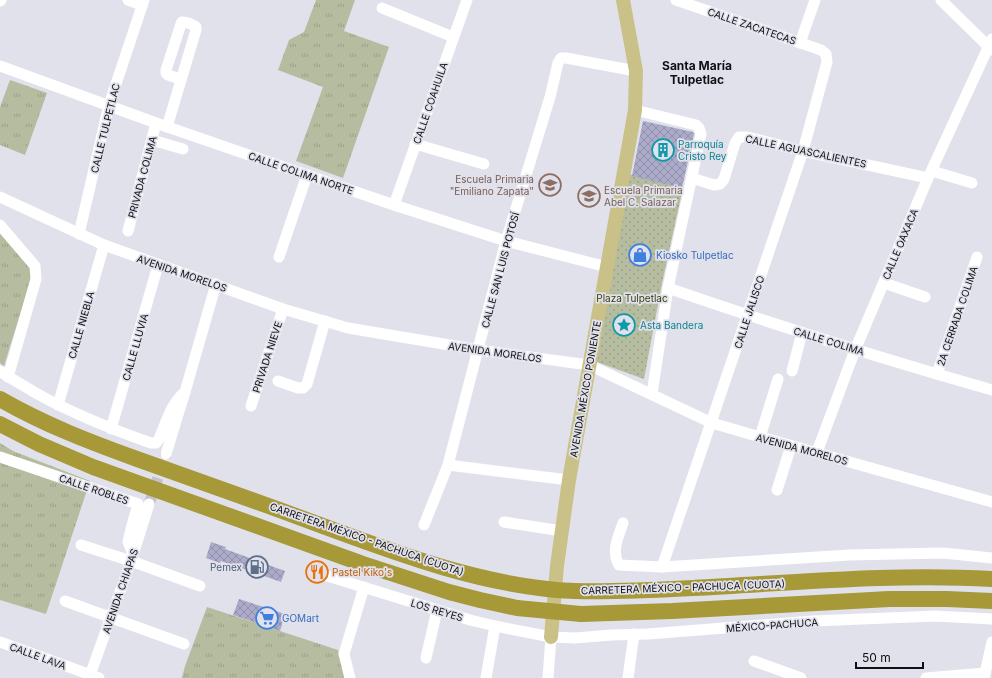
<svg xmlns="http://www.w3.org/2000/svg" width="992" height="678" viewBox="0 0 992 678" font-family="Inter,sans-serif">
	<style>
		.grass { fill: url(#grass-tufts) }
		.park { fill: url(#park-dots) }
		.building { fill: url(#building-cross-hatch) }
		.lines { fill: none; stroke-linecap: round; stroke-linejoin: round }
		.minor-tunnel { stroke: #c2c2cc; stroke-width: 11; stroke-dasharray: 11 5.5; stroke-linecap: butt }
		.minor { stroke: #fff; stroke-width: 11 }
		.major { stroke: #cac188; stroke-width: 14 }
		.highway { stroke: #a79838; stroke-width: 16 }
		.labels { text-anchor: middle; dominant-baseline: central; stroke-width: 3.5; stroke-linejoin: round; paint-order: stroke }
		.street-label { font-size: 10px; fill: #101014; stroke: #e1e1ec }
		.culture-label { font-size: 10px; fill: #0d838f; stroke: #e1e1ec; text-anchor: start }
		.education-label { font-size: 10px; fill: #785e54; stroke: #e1e1ec; text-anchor: end }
		.shop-label { font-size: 10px; fill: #366cbe; stroke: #e1e1ec; text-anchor: start }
		.park-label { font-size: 10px; fill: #37400d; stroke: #e1e1ec }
		.service-label { font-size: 10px; fill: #4e5e75; stroke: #e1e1ec; text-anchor: end }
		.food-label { font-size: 10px; fill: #c56008; stroke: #e1e1ec; text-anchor: start }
		.quarter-label { font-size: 12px; font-weight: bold; fill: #101014; stroke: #e1e1ec }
	</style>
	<defs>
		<pattern id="grass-tufts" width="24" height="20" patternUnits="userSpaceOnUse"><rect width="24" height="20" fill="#b5bc9f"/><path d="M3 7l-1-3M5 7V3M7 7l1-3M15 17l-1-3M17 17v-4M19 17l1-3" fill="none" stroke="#9ba188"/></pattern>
		<pattern id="park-dots" width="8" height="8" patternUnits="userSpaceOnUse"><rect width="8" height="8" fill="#b5bc9f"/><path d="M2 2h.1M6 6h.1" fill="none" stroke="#9ba188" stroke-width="1.8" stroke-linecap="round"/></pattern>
		<pattern id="building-cross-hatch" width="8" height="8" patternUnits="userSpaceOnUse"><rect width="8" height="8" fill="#abaac8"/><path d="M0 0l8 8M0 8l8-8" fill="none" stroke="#9291ab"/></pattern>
	</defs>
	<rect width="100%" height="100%" fill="#e1e1ec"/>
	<g class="grass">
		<path d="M 316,0 L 355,0 L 344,31 L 389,47 L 343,178 L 296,161 L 323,87 L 278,70 L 289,40 L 304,32 Z"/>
		<path d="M 10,80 L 47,93 L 25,155 L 0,145 L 0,107 Z"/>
		<path d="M 0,232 L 30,268 L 31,279 L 4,366 L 0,363 Z"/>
		<path d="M 0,443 L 13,451 L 90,481 L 46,614 L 0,600 Z"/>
		<path d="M 207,607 L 338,650 L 345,678 L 182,678 L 185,666 Z"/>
	</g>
	<path class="park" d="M 628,174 L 683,188 L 662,283 L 644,379 L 594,361 Z"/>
	<g class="building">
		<path d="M 643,121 L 693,132 L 694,134 L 682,188 L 632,176 Z"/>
		<circle cx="640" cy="255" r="9"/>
		<path d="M 211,542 L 226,547 L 225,549 L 285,571 L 281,582 L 221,561 L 220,563 L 206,558 Z"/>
		<path d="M 239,599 L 285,614 L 280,631 L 233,615 Z"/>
	</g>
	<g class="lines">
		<path class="minor-tunnel" d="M 149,504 L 166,454"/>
		<g class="minor">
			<path d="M 128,0 L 142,5"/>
			<path d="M 941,0 L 992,50"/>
			<path d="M 0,1 L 1,0"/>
			<path d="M 382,8 L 453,37"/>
			<path d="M 800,43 L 815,0"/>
			<path d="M 0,66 L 156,123 L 394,205 L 506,241 L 607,267"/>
			<path d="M 635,110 L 696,125 L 699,128 L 701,134 L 668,288 L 652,394"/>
			<path d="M 167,127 L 196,30 L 196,27 C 192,24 187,22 182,22 L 181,24 L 166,70 L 166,73 L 168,75 L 180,79"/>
			<path d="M 152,140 L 183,149"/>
			<path d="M 415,144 L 484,164"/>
			<path d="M 932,171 L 972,183"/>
			<path d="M 692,178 L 714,185 L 720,184 L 724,179 L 735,143 L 739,137 L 747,137 L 803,151 L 928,178"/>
			<path d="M 0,197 L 104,245 L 283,309 L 348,328 L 479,350 L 589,365 L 712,423 L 760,437 L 992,502"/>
			<path d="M 394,205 L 467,0"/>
			<path d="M 0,225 L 35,266 L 36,279 L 8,377"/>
			<path d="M 128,231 L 156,123"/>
			<path d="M 79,234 L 109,105 L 144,0"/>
			<path d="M 279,257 L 307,175"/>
			<path d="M 884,283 L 925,297"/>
			<path d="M 668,288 C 775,325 883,359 992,390"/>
			<path d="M 0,371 C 11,379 23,385 34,392 C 71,413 111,429 151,443 L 156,443 L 159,439 C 167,421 170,405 185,392"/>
			<path d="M 792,371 L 802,333"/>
			<path d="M 937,374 L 977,257"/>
			<path d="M 278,381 L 298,388 L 303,388 L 307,384 L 325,321"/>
			<path d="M 58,405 L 104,245"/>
			<path d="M 251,406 L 283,309"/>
			<path d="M 111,429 L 158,265"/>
			<path d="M 760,437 L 778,379"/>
			<path d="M 817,452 L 855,350 L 928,178 L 992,39"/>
			<path d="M 166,454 L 185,392 L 216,284"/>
			<path d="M 0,457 L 138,504 L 131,529 L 128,542 L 133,554"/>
			<path d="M 448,465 L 569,480"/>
			<path d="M 777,490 L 791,446"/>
			<path d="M 504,522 L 562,531"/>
			<path d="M 623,523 C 618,537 611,552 619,565 L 662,567 L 849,555 L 943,553 L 992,558"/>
			<path d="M 424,525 L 448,465 L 506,241 L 550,97 L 558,63 L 561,58 L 566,58 L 636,71"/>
			<path d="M 81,545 L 131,561 L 200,586"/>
			<path d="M 662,567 L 803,151 L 827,62 L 826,54 L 821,50 L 676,0"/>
			<path d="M 324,575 L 470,620 L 495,626 L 551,637 L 575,638 L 611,635 L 648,634 L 813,621 L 935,616 L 992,619"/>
			<path d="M 65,601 L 184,644"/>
			<path d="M 0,642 L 99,678"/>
			<path d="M 426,658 L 437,610"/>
			<path d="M 754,661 L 801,678"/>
			<path d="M 89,678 L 131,561 L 149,504"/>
			<path d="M 350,678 L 344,654 L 364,587"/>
			<path d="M 486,678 L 495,626"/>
			<path d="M 548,678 L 551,637"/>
			<path d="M 628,678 L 634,634"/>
			<path d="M 926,678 L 985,673"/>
			<path d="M 984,678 L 992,642"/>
		</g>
		<path class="major" d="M 551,637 L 557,566 L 569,480 L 635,110 L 636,71 L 623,0"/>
		<g class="highway">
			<path d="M 0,399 C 43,424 90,442 137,459 C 179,474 221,489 263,504 C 361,539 470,587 575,591 C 614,592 654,590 693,588 C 793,583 893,573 992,579"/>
			<path d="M 0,424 L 39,444 L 93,467 L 363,564 L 449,592 L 480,600 L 517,608 L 581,614 L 672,611 L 889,599 L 947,599 L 992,601"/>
		</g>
	</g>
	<defs>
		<g id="building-ring" transform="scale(1.15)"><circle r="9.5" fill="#e1e1ec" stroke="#0f9aa8" stroke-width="1.5"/><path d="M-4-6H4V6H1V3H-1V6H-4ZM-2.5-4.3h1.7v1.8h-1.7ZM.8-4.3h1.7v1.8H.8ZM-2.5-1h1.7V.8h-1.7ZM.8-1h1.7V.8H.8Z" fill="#0f9aa8"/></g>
		<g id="school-ring" transform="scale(1.15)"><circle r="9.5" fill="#e1e1ec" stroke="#8d6e63" stroke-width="1.5"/><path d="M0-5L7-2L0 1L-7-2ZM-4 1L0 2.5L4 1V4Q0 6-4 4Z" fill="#8d6e63"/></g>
		<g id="shop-ring" transform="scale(1.15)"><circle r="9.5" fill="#e1e1ec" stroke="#3f7fe0" stroke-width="1.5"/><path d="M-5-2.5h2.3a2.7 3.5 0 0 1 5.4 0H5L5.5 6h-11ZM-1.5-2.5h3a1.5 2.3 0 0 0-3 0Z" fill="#3f7fe0"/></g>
		<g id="sight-ring" transform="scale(1.15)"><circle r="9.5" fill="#e1e1ec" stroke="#0f9aa8" stroke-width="1.5"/><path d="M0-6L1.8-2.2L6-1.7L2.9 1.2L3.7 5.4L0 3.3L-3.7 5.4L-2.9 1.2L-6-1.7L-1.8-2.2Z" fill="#0f9aa8"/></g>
		<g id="fuel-ring" transform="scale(1.15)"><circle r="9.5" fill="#e1e1ec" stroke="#5c6f8a" stroke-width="1.5"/><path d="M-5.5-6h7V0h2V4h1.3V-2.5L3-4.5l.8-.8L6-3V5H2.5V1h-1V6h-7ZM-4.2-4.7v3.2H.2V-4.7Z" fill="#5c6f8a"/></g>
		<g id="restaurant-ring" transform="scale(1.15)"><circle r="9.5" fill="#e1e1ec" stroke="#e8710a" stroke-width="1.5"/><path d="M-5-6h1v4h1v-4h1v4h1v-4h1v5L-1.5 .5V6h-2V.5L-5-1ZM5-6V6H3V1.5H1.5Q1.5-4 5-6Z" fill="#e8710a"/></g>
		<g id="supermarket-ring" transform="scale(1.15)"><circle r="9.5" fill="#e1e1ec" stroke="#3f7fe0" stroke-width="1.5"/><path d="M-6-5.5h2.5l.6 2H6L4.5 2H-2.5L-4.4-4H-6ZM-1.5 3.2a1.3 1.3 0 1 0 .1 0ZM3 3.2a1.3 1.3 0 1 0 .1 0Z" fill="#3f7fe0"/></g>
	</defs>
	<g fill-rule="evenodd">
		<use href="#building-ring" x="663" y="150"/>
		<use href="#school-ring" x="550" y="185"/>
		<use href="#school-ring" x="589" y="196"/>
		<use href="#shop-ring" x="640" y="255"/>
		<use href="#sight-ring" x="624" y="325"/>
		<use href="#fuel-ring" x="257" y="567"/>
		<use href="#restaurant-ring" x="317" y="572"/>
		<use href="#supermarket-ring" x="267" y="618"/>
	</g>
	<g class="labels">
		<g class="street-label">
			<text transform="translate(752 26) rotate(19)">CALLE ZACATECAS</text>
			<text transform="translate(430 103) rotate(-71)">CALLE COAHUILA</text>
			<text transform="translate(105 128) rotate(-76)">CALLE TULPETLAC</text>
			<text transform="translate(806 151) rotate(12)">CALLE AGUASCALIENTES</text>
			<text transform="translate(301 173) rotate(19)">CALLE COLIMA NORTE</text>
			<text transform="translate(142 177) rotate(-75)">PRIVADA COLIMA</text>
			<text transform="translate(900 244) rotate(-67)">CALLE OAXACA</text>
			<text transform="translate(500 270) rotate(-75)">CALLE SAN LUIS POTOSÍ</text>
			<text transform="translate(182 273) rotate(19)">AVENIDA MORELOS</text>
			<text transform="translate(749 312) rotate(-72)">CALLE JALISCO</text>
			<text transform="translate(957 316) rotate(-71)">2A CERRADA COLIMA</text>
			<text transform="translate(81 325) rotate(-74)">CALLE NIEBLA</text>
			<text transform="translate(829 341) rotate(17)">CALLE COLIMA</text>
			<text transform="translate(135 347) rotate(-74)">CALLE LLUVIA</text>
			<text transform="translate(495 352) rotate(8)">AVENIDA MORELOS</text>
			<text transform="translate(267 357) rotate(-72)">PRIVADA NIEVE</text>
			<text transform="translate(585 389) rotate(-80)">AVENIDA MÉXICO PONIENTE</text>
			<text transform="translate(802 449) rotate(15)">AVENIDA MORELOS</text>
			<text transform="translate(94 489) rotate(19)">CALLE ROBLES</text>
			<text transform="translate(367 539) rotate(19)">CARRETERA MÉXICO - PACHUCA (CUOTA)</text>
			<text transform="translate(683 587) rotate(-2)">CARRETERA MÉXICO - PACHUCA (CUOTA)</text>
			<text transform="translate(120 591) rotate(-71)">AVENIDA CHIAPAS</text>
			<text transform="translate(437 610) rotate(17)">LOS REYES</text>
			<text transform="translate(772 625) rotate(-4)">MÉXICO-PACHUCA</text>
			<text transform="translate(38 656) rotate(20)">CALLE LAVA</text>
		</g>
		<g class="culture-label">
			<text x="678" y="144">Parroquía<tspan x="678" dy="12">Cristo Rey</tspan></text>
			<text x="640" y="325">Asta Bandera</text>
		</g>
		<g class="education-label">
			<text x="534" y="179">Escuela Primaria<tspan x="534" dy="12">"Emiliano Zapata"</tspan></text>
			<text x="604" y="190" text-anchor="start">Escuela Primaria<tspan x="604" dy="12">Abel C. Salazar</tspan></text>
		</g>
		<g class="shop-label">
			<text x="656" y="255">Kiosko Tulpetlac</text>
			<text x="282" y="618">GOMart</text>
		</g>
		<g class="park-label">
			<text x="632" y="298">Plaza Tulpetlac</text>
		</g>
		<g class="service-label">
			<text x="242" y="567">Pemex</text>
		</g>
		<g class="food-label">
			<text x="332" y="572">Pastel Kiko's</text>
		</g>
		<g class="quarter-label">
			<text x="697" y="65">Santa María<tspan x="697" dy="14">Tulpetlac</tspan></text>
		</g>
	</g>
	<path d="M856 662v6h67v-6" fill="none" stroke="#101014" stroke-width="2"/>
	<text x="862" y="662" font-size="12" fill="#101014" stroke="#e1e1ec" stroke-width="3" paint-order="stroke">50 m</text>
</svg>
